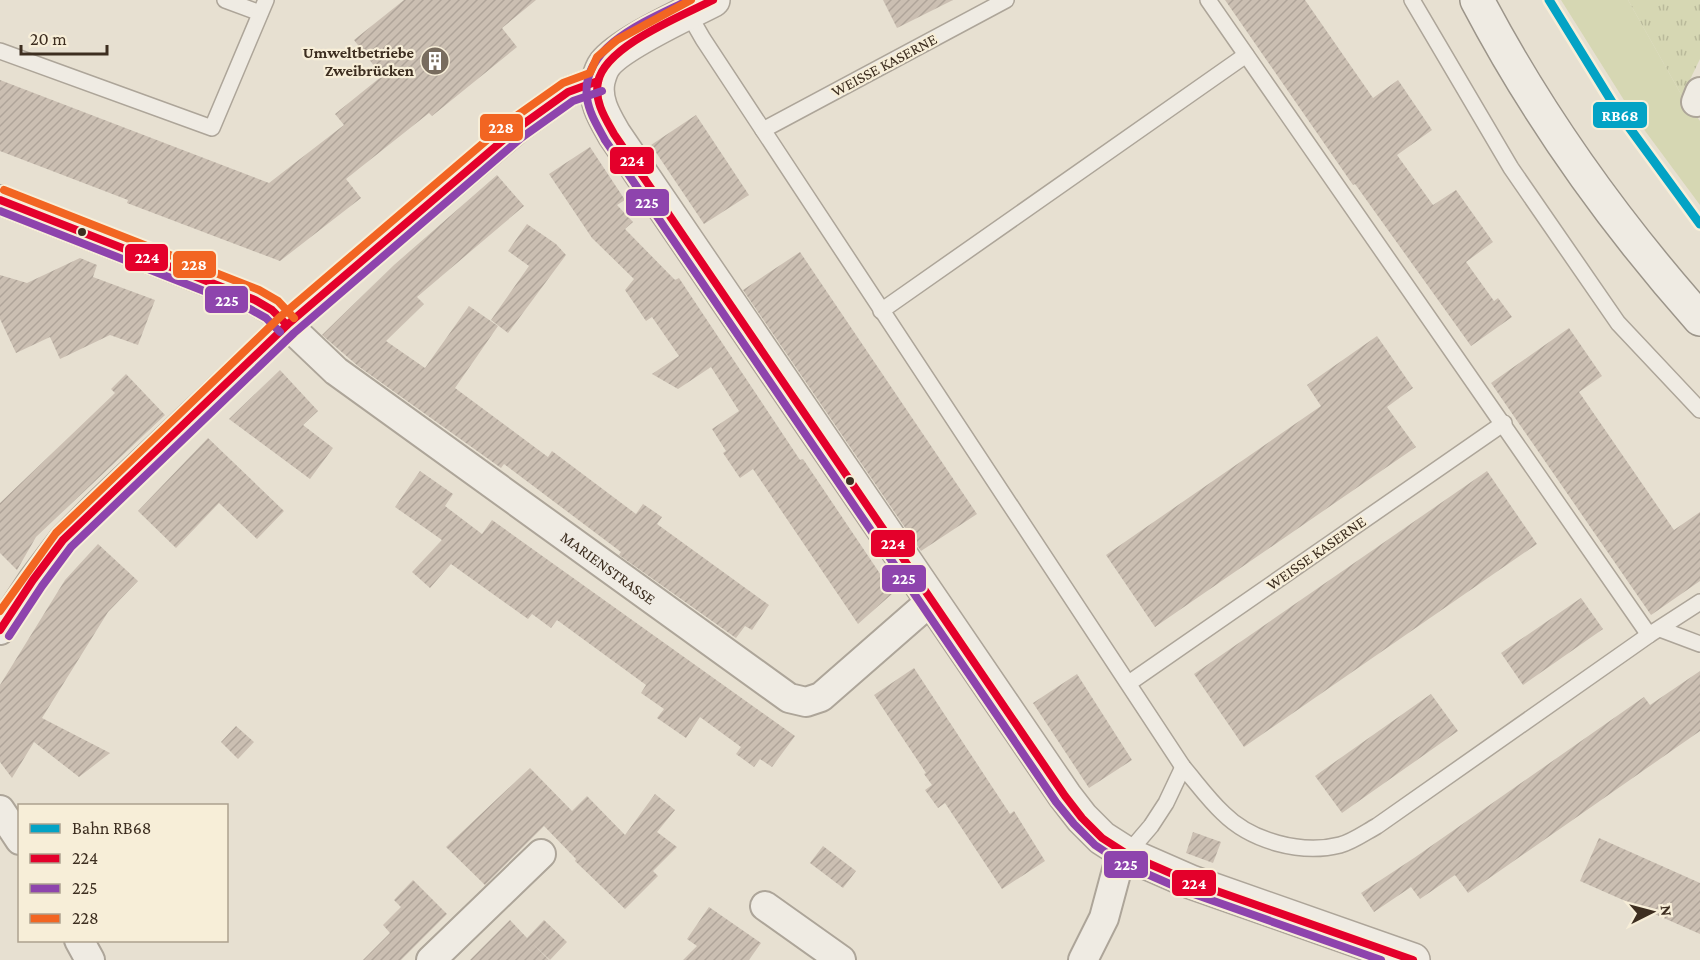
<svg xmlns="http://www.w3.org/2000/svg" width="1700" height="960" viewBox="0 0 1700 960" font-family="'Crimson Pro',serif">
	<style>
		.grass { fill: #d6d7b3 }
		.park { fill: url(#park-tufts) }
		.building { fill: url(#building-hatch) }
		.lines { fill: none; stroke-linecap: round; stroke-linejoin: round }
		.service-casing { stroke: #ada599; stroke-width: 18 }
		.minor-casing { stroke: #ada599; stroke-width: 32 }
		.tertiary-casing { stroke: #ada599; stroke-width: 36 }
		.secondary-casing { stroke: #9c958a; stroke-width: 36 }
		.service { stroke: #efebe3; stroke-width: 15 }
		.minor { stroke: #efebe3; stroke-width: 28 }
		.tertiary { stroke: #efebe3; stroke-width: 33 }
		.secondary { stroke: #efebe3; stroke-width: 33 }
		.bus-1-casing { stroke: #f7eed8; stroke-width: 12 }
		.bus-2-casing { stroke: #f7eed8; stroke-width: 12 }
		.bus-3-casing { stroke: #f7eed8; stroke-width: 12 }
		.bus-1 { stroke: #e4002b; stroke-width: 8 }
		.bus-2 { stroke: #8e44ad; stroke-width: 8 }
		.bus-3 { stroke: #f26522; stroke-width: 8 }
		.rail-1-casing { stroke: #f7eed8; stroke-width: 14 }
		.rail-1 { stroke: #03a3c5; stroke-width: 9 }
		.bus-dot { fill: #3d2e20; stroke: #f7eed8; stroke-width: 2 }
		.labels { text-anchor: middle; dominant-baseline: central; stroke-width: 4.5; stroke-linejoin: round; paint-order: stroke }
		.poi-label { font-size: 16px; font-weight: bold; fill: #3d2e20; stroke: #f7eed8; text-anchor: end }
		.street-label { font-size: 16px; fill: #3d2e20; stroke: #f7eed8 }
		.line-badge { stroke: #f7eed8; stroke-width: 2 }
		.badge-label { font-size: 16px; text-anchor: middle; font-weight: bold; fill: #fff }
	</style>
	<defs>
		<pattern id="park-tufts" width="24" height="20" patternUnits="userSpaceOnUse" patternTransform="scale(1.5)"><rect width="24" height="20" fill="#d6d7b3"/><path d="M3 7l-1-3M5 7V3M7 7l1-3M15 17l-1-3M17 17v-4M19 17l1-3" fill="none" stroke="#b9b99a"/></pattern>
		<pattern id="building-hatch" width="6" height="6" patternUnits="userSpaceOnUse" patternTransform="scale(1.5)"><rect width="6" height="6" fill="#cbbfb2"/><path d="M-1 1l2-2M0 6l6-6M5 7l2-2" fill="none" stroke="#afa499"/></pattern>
	</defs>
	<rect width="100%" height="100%" fill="#e7e0d1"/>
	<path class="grass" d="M 1561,0 L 1628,0 L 1682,96 L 1700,121 L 1700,205 L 1634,116 Z"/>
	<path class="park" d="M 1628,0 L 1700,0 L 1700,59 L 1682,96 Z"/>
	<g class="building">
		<path d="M 404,0 L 536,0 L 502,28 L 517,47 L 432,116 L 429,113 L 346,179 L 361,198 L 280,261 L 127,203 L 128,200 L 0,151 L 0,80 L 269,183 L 344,125 L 335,114 L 382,76 L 354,40 Z"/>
		<path d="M 883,0 L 953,0 L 897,28 Z"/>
		<path d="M 1225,0 L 1305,0 L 1373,98 L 1398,80 L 1432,130 L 1397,155 L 1433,205 L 1456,190 L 1493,242 L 1466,262 L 1494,301 L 1498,298 L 1512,317 L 1471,346 L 1355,184 L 1353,185 Z"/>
		<path d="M 696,115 L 749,195 L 704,224 L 651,145 Z"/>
		<path d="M 590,147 L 625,200 L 617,205 L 633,222 L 625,229 L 675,280 L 679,278 L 800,460 L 803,459 L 893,593 L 858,624 L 753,469 L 740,478 L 723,453 L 726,451 L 712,429 L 739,411 L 711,367 L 678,389 L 652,374 L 679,356 L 652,317 L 646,321 L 625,290 L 634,279 L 592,238 L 549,174 Z"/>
		<path d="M 497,175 L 524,206 L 417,297 L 424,304 L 386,341 L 425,368 L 469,306 L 498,326 L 455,388 L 548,457 L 552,451 L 636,514 L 643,504 L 662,517 L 657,524 L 769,605 L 752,630 L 745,626 L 736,638 L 619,555 L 621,552 L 504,464 L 501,468 L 358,366 L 322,335 L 394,265 Z"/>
		<path d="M 527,224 L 556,244 L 566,255 L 508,333 L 491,320 L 529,266 L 508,251 Z"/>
		<path d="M 800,252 L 977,514 L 921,551 L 743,290 Z"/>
		<path d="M 80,258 L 97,265 L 93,277 L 155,300 L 138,345 L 110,335 L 60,359 L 50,337 L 16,353 L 0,319 L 0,275 L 27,283 Z"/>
		<path d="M 1569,328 L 1602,376 L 1579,392 L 1674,530 L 1700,512 L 1700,581 L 1651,615 L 1491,383 Z"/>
		<path d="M 1377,336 L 1413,388 L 1387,407 L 1416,447 L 1155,627 L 1106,555 L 1321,406 L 1307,385 Z"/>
		<path d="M 280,370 L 318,411 L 303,425 L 333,448 L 310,479 L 229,419 Z"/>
		<path d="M 126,374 L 165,415 L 36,537 L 17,570 L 0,553 L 0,503 L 115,393 L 111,389 Z"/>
		<path d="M 208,438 L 284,511 L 257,539 L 219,503 L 176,548 L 138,511 Z"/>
		<path d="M 420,471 L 453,494 L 445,506 L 482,534 L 492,520 L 795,736 L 772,767 L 760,759 L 754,767 L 736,754 L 741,747 L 700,717 L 686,738 L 657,718 L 664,709 L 641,693 L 646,685 L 557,620 L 551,628 L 532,614 L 528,619 L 451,564 L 430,588 L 412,572 L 442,540 L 395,507 Z"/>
		<path d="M 1487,471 L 1537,544 L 1244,747 L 1194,674 Z"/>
		<path d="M 98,544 L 138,581 L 108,612 L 42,718 L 110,753 L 79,777 L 34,742 L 12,778 L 0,762 L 0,685 L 65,580 Z"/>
		<path d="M 1581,598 L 1603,629 L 1523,685 L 1501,653 Z"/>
		<path d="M 914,668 L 1010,814 L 1014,811 L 1045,861 L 1002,889 L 945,803 L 938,808 L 925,790 L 932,785 L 924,774 L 926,773 L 874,695 Z"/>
		<path d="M 1700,671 L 1700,731 L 1468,893 L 1455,875 L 1420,899 L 1411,887 L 1374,912 L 1361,893 L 1414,858 L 1644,697 L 1650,705 Z"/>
		<path d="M 1077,674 L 1132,760 L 1089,788 L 1033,703 Z"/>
		<path d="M 1431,694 L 1458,731 L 1342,813 L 1315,776 Z"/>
		<path d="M 236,726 L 254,742 L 238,759 L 221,742 Z"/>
		<path d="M 530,768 L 572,811 L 587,796 L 625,835 L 655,794 L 675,810 L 657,832 L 677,847 L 653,871 L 658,876 L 625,909 L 575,861 L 576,859 L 544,826 L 485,885 L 446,847 Z"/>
		<path d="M 1193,832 L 1221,842 L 1213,863 L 1186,853 Z"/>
		<path d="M 1599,838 L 1700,883 L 1700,934 L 1580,881 Z"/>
		<path d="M 823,846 L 856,871 L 843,888 L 810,863 Z"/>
		<path d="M 413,880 L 447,914 L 401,960 L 363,960 L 390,933 L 383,925 L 401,907 L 394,900 Z"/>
		<path d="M 709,907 L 761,943 L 749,960 L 683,960 L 697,946 L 687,939 Z"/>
		<path d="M 510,920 L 527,938 L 544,920 L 567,942 L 550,960 L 533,944 L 549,960 L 470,960 Z"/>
	</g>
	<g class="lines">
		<g class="service-casing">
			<g id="service">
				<path d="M 225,0 L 260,13"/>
				<path d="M 1208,0 L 1649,635 L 1700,602"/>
				<path d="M 1412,0 L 1511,168 L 1618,323 L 1700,410"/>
				<path d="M 688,13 L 703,39 L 1183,767 C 1196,782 1208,799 1223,813 C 1251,841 1301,855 1340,845 C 1352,842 1366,832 1377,826 L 1649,635"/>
				<path d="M 0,51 L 212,128 L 266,0"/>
				<path d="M 763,130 L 1006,0"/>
				<path d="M 881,311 L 1246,55"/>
				<path d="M 1660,629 L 1700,644"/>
				<path d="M 1129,683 L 1504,423"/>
				<path d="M 1127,854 L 1151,826 L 1166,803 L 1183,767"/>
			</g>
		</g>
		<g class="minor-casing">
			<g id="minor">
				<path d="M 1696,102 L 1700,92"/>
				<path id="s1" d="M 0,200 L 255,300 L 272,310 L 336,371 L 789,698 L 806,702 L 821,697 L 932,600"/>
				<path d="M 0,630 L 33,580 L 63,540 L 97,506 L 287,325 L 515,130 L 568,92 L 598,81"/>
				<path d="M 0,810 L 20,840"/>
				<path d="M 765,906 L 841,960"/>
				<path d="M 79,940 L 90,960"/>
				<path d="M 431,960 L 541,854"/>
				<path d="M 1083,960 L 1104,918 L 1118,866 L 1127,854"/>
			</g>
		</g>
		<g class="tertiary-casing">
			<path id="tertiary" d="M 713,0 C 688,13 621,43 605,64 C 602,68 599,77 598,81 C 594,101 605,118 614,134 L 1065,796 L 1082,818 L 1102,838 L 1127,854 L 1191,882 L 1413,960"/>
		</g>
		<g class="secondary-casing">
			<path id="secondary" d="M 1477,0 C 1538,116 1613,221 1700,319"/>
		</g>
		<use href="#service" class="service"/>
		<use href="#minor" class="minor"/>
		<use href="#tertiary" class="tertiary"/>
		<use href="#secondary" class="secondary"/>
		<g class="bus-1-casing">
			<g id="bus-1">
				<path d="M 713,0 C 682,16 605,46 598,82 C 594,101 605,118 614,134 L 1065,796 L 1082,818 L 1102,838 L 1127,854 L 1191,882 L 1413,960"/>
				<path d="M 0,200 L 255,300 L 272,310 L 287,325"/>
				<path d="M 0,630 L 33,580 L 63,540 L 287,325 L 515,130 L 568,92 L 598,81"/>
			</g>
		</g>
		<g class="bus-2-casing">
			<g id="bus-2">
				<path d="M 689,0 C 651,19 580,45 587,98 C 589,113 598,127 605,140 L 1056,802 L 1074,824 L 1095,845 L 1122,863 L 1188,892 L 1381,960"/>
				<path d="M 0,211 L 250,309 L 266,318 L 280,332"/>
				<path d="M 9,636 L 42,586 L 71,547 L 294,333 L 521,138 L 573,101 L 602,91"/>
			</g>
		</g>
		<g class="bus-3-casing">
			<g id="bus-3">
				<path d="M 4,190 L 259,290 L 278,301 L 294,318"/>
				<path d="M 0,611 L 56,533 L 280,317 L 508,122 L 563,83 L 590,73 L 597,57 L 617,40 L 691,0"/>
			</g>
		</g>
		<use href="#bus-1" class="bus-1"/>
		<use href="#bus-2" class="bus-2"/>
		<use href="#bus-3" class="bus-3"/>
		<g class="rail-1-casing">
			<path id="rail-1" d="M 1549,0 L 1620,115 L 1700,224"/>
		</g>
		<use href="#rail-1" class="rail-1"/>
	</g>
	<defs>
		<g id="building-disc" transform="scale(1.5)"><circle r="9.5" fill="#786c5e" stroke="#f7eed8"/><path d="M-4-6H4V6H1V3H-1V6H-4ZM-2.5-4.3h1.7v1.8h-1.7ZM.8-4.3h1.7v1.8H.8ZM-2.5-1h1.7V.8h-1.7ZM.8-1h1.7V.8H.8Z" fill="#fff"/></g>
	</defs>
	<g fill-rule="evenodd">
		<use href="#building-disc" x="435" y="61"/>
	</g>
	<g class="bus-dot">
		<circle cx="82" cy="232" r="5"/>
		<circle cx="850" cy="481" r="5"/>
	</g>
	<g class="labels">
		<g class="poi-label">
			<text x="414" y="52">Umweltbetriebe<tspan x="414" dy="18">Zweibrücken</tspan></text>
		</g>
		<g class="street-label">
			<text transform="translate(884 65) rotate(-28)">WEISSE KASERNE</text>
			<text transform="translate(1316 553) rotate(-35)">WEISSE KASERNE</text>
			<text stroke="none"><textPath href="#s1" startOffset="718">MARIENSTRASSE</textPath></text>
		</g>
	</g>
	<g class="line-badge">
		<rect x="1592" y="101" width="56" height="28" rx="6" fill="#03a3c5"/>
		<rect x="479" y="113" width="45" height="29" rx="6" fill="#f26522"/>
		<rect x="609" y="146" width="46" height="29" rx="6" fill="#e4002b"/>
		<rect x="625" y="188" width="45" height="29" rx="6" fill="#8e44ad"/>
		<rect x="124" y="243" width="45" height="29" rx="6" fill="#e4002b"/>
		<rect x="172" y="250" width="45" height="29" rx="6" fill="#f26522"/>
		<rect x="204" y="285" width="45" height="29" rx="6" fill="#8e44ad"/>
		<rect x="870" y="529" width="46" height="29" rx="6" fill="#e4002b"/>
		<rect x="881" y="564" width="46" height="29" rx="6" fill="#8e44ad"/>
		<rect x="1103" y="850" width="46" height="29" rx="6" fill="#8e44ad"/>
		<rect x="1171" y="869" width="46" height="28" rx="6" fill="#e4002b"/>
	</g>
	<g class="badge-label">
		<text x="1620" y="121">RB68</text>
		<text x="501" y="133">228</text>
		<text x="632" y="166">224</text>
		<text x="647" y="208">225</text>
		<text x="147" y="263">224</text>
		<text x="194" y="270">228</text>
		<text x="227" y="306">225</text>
		<text x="893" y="549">224</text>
		<text x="904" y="584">225</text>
		<text x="1126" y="870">225</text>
		<text x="1194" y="889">224</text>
	</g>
	<rect x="18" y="804" width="210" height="138" fill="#f7eed8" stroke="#ada18e" stroke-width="1.5"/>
	<rect x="30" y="824" width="30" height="9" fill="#03a3c5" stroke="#ada18e" stroke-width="1.5"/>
	<text x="72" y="834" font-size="18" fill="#3d2e20">Bahn RB68</text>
	<rect x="30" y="854" width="30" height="9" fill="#e4002b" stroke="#ada18e" stroke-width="1.5"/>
	<text x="72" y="864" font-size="18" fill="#3d2e20">224</text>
	<rect x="30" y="884" width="30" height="9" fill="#8e44ad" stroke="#ada18e" stroke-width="1.5"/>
	<text x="72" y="894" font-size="18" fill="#3d2e20">225</text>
	<rect x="30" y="914" width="30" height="9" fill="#f26522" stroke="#ada18e" stroke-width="1.5"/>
	<text x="72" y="924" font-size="18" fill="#3d2e20">228</text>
	<g transform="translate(1652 912) rotate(84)" stroke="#f7eed8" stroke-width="4.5" paint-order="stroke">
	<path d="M0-4.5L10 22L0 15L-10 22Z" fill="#3d2e20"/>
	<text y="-9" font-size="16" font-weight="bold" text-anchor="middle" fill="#3d2e20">N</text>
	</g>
	<path d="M21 45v9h86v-9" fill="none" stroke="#3d2e20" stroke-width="3"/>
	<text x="30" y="45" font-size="18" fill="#3d2e20" stroke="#f7eed8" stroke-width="4.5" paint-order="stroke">20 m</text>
</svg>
